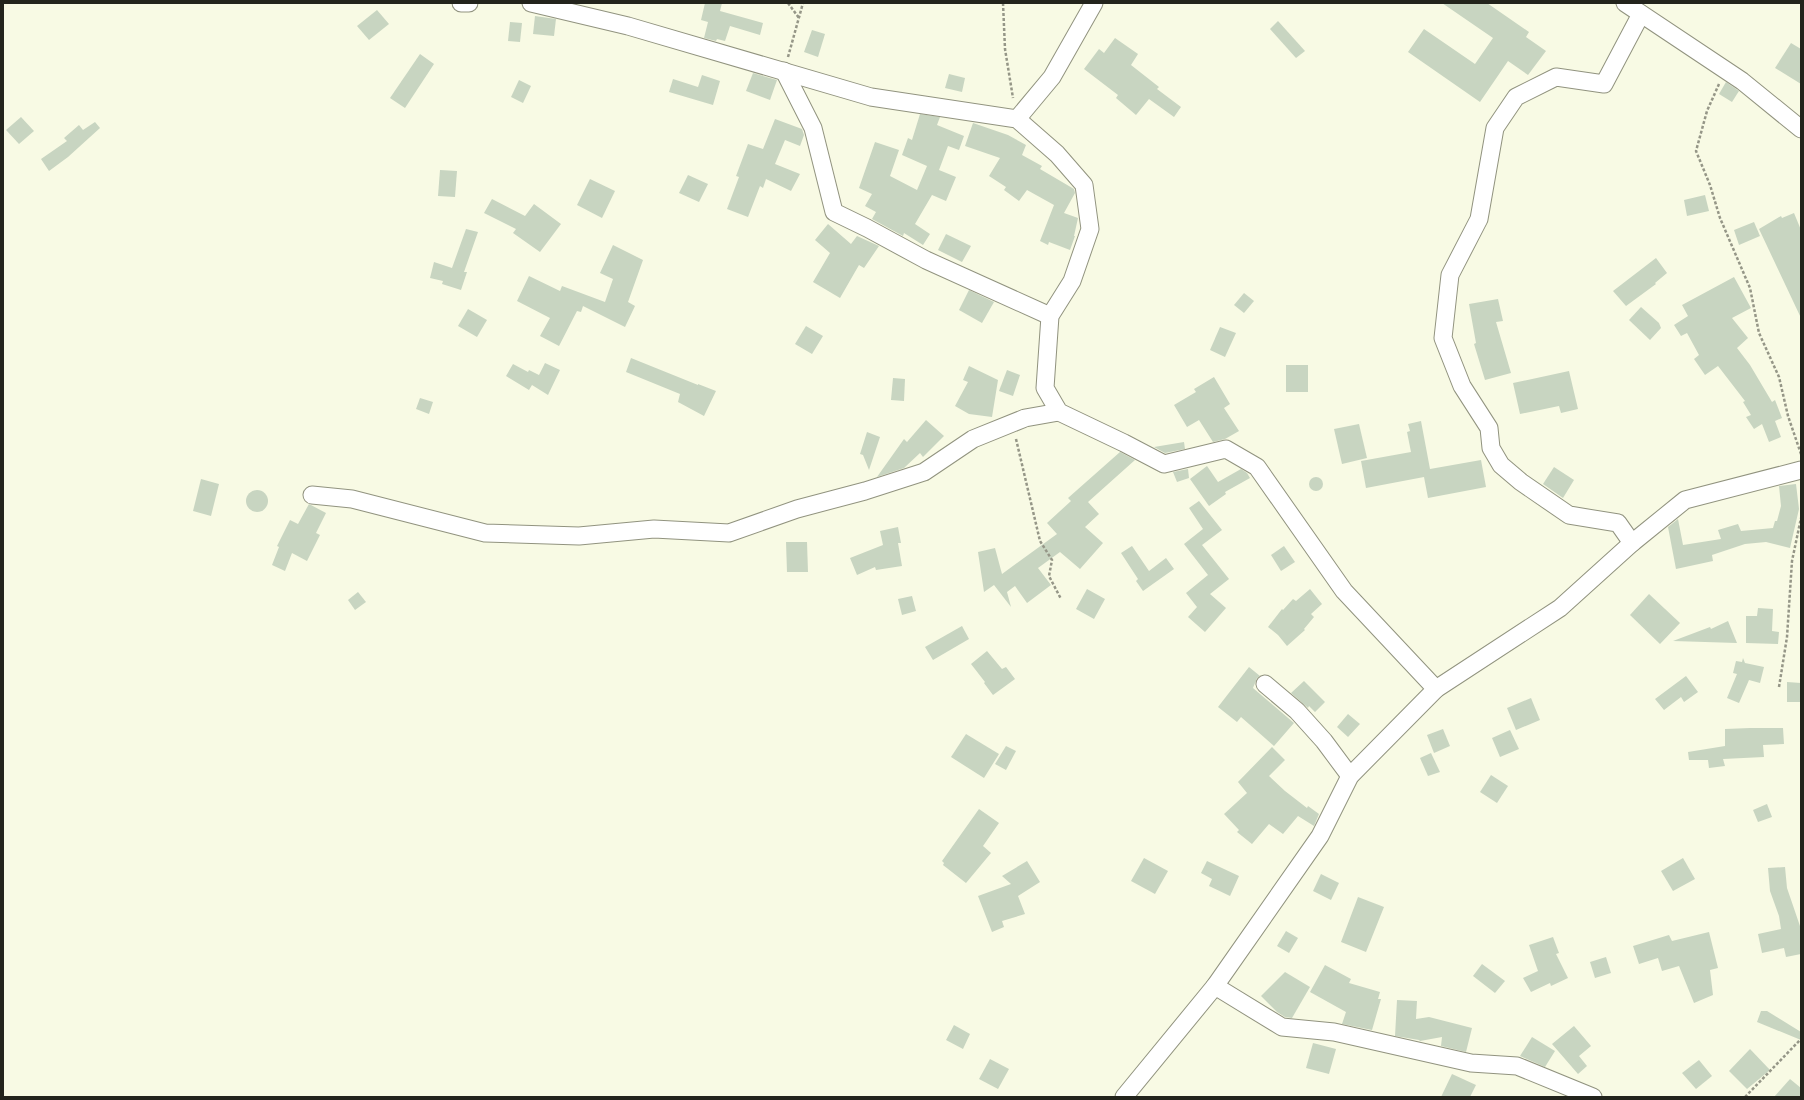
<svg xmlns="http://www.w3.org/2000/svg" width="1804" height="1100" viewBox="0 0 1804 1100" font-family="Jost,sans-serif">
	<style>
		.building { fill: #c8d5c1 }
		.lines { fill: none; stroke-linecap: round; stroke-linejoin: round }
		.street-casing { stroke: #91937f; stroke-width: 19 }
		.path { stroke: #959687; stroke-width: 2.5; stroke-dasharray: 3 2; stroke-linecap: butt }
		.street { stroke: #fff; stroke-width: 17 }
	</style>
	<rect width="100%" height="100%" fill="#f8fae4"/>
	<g class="building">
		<path d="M 705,3 L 722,3 L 720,11 L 763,23 L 760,35 L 730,26 L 725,41 L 717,39 L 716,41 L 704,38 L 708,22 L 701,20 Z"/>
		<path d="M 1442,3 L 1487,3 L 1529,32 L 1526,37 L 1546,51 L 1528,75 L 1508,61 L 1480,102 L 1408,52 L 1424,29 L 1475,64 L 1493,38 Z"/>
		<path d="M 377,10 L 389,24 L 369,40 L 357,26 Z"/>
		<path d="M 535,16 L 556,19 L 554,36 L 533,34 Z"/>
		<path d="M 1278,21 L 1305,51 L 1296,58 L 1270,29 Z"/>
		<path d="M 510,22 L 522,23 L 520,42 L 508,41 Z"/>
		<path d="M 812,30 L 825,34 L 818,57 L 804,52 Z"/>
		<path d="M 1115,38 L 1138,54 L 1131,65 L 1159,87 L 1157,89 L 1181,107 L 1174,117 L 1149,99 L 1136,115 L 1116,98 L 1118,95 L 1084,69 L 1099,49 L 1104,53 Z"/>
		<path d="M 1791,43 L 1801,49 L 1801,84 L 1775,68 Z"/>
		<path d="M 420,54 L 434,64 L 405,108 L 390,98 Z"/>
		<path d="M 753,73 L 777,80 L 770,100 L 746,91 Z"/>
		<path d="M 949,74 L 965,78 L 962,92 L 945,88 Z"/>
		<path d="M 702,75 L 720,81 L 713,105 L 669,92 L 673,79 L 698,87 Z"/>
		<path d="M 519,80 L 531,86 L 523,103 L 511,97 Z"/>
		<path d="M 1726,82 L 1739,91 L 1732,102 L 1719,94 Z"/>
		<path d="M 920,114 L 940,117 L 937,125 L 964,136 L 959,150 L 948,146 L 939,170 L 956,177 L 946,201 L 932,195 L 915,224 L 930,234 L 923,245 L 904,233 L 903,236 L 872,219 L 876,212 L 865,206 L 872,194 L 859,188 L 875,142 L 899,150 L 890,176 L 917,190 L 927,166 L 902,155 L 908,138 L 912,140 Z"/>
		<path d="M 21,117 L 34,131 L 19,144 L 6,130 Z"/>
		<path d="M 775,119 L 802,129 L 804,135 L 800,146 L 785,140 L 775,164 L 800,174 L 791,191 L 766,179 L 763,188 L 760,186 L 748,217 L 727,209 L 739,177 L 736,176 L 748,144 L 763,149 Z"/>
		<path d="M 95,122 L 100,128 L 68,157 L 49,171 L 41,159 L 67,141 L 64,138 L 79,125 L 83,130 Z"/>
		<path d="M 973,123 L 1008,135 L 1026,145 L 1022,155 L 1042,166 L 1040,169 L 1074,189 L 1075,193 L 1064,213 L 1078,218 L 1074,236 L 1075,236 L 1070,250 L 1049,242 L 1048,245 L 1040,241 L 1054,205 L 1027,190 L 1019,201 L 1004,190 L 1006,187 L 989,176 L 1000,158 L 965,146 Z"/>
		<path d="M 440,170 L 457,171 L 455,197 L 438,196 Z"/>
		<path d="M 688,175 L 708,184 L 699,202 L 679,193 Z"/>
		<path d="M 590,179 L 615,191 L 602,218 L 577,205 Z"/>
		<path d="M 1705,195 L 1709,211 L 1687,216 L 1684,200 Z"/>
		<path d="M 492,199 L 525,216 L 534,204 L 561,224 L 540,252 L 513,233 L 516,229 L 484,213 Z"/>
		<path d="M 1794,213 L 1801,230 L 1801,318 L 1759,229 L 1781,216 L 1782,218 Z"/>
		<path d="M 1754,222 L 1760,236 L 1739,245 L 1734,230 Z"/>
		<path d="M 828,224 L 851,244 L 857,236 L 879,246 L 864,268 L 859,265 L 840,298 L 813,282 L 830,253 L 815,240 Z"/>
		<path d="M 466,229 L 478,232 L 464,272 L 467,272 L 461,290 L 442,284 L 443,281 L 430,278 L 434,262 L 452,268 Z"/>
		<path d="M 946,234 L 971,246 L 962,262 L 938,250 Z"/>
		<path d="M 613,245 L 643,260 L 628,302 L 635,306 L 625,327 L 583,306 L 581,312 L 577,311 L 559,346 L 540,336 L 550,318 L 517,301 L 529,276 L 560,291 L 562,286 L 605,302 L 613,279 L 600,273 Z"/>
		<path d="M 1656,258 L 1667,273 L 1655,283 L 1656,284 L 1626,306 L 1613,291 Z"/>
		<path d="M 1734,277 L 1751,308 L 1732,318 L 1748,338 L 1737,348 L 1750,365 L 1772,402 L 1775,400 L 1782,418 L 1775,421 L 1781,437 L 1769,442 L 1762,424 L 1754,429 L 1746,417 L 1751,415 L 1743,402 L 1745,401 L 1718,366 L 1705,375 L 1694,359 L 1699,355 L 1687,333 L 1681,336 L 1674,325 L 1688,316 L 1682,305 Z"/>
		<path d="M 969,290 L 994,302 L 982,323 L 959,310 Z"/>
		<path d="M 1244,293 L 1254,301 L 1244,313 L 1234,305 Z"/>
		<path d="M 1498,299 L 1503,321 L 1496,322 L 1511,373 L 1485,380 L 1474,344 L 1476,343 L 1469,304 Z"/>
		<path d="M 1641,307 L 1659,323 L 1661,328 L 1650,340 L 1629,320 Z"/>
		<path d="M 468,309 L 487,320 L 477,337 L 458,326 Z"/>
		<path d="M 806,326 L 823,336 L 812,354 L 795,344 Z"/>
		<path d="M 1220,327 L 1236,333 L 1225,357 L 1210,350 Z"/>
		<path d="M 631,358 L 698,385 L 698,384 L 716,391 L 704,416 L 678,402 L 680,394 L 626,372 Z"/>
		<path d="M 545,363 L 560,370 L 548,395 L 532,385 L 529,390 L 506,376 L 513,364 L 528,372 L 529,370 L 539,375 Z"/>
		<rect x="1286" y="365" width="22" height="27"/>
		<path d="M 969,366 L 998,380 L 992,417 L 969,414 L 955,406 L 968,382 L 963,380 Z"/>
		<path d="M 1007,370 L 1020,375 L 1013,396 L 999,391 Z"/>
		<path d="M 1569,371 L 1578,409 L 1561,413 L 1559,406 L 1520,414 L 1513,383 Z"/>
		<path d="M 1214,377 L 1230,404 L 1224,408 L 1239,431 L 1225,439 L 1213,442 L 1199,420 L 1187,427 L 1174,405 L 1196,392 L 1194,389 Z"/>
		<path d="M 893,378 L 905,379 L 904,401 L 891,400 Z"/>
		<path d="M 420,398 L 433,402 L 429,414 L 416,409 Z"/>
		<path d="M 926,420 L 944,436 L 923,457 L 920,453 L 904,468 L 877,477 L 904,439 L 907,442 Z"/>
		<path d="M 1421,421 L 1430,469 L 1481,460 L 1486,487 L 1428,498 L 1424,477 L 1366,488 L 1361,461 L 1411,452 L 1407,432 L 1410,431 L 1408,424 Z"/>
		<path d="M 1359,424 L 1367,458 L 1342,464 L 1334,429 Z"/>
		<path d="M 867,432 L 880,437 L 869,470 L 863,455 L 860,454 Z"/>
		<path d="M 1184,442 L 1185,449 L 1165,453 L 1154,447 Z"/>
		<path d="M 1120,452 L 1135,460 L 1088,502 L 1099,514 L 1085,527 L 1103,543 L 1080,569 L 1060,552 L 1038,568 L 1051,585 L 1027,603 L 1015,586 L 1007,592 L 1011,607 L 994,585 L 984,592 L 978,552 L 995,548 L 1002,574 L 1057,534 L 1047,523 L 1071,501 L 1068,498 Z"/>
		<path d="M 1207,466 L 1218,482 L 1241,469 L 1247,473 L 1250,478 L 1225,492 L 1226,494 L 1209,506 L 1190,479 Z"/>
		<path d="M 1554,467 L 1574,480 L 1563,498 L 1543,484 Z"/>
		<path d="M 1188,469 L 1189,478 L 1177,482 L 1173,472 Z"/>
		<circle cx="1316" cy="484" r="7"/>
		<path d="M 201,479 L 219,484 L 211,516 L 193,511 Z"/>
		<path d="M 1796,484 L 1799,509 L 1790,548 L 1766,542 L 1745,544 L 1712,555 L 1713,561 L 1676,569 L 1668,527 L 1678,519 L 1683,545 L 1721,539 L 1718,530 L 1738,524 L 1741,531 L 1773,528 L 1775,521 L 1777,521 L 1781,506 L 1779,486 Z"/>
		<circle cx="257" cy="501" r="11"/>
		<path d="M 1199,501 L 1222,530 L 1202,545 L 1229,579 L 1210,594 L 1226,608 L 1205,632 L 1188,617 L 1197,607 L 1186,593 L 1208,575 L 1184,544 L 1203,529 L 1189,508 Z"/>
		<path d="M 309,504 L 326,513 L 316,533 L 320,535 L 307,561 L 292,553 L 285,571 L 272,565 L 279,547 L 277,546 L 290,520 L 298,524 Z"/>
		<path d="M 898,527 L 901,543 L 898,543 L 902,566 L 876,570 L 875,567 L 857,575 L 850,558 L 883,545 L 880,531 Z"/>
		<path d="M 786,542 L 807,542 L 808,572 L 787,572 Z"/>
		<path d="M 1132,546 L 1149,571 L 1166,558 L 1174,569 L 1143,591 L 1136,581 L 1138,579 L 1121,553 Z"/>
		<path d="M 1284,546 L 1295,562 L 1281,571 L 1271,555 Z"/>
		<path d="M 1087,589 L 1105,599 L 1094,619 L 1076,609 Z"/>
		<path d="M 1310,589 L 1322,604 L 1311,614 L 1314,617 L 1304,629 L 1305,630 L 1287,646 L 1278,635 L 1268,627 L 1282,609 L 1283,610 L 1293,599 L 1296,601 Z"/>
		<path d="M 358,592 L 366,602 L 355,610 L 348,600 Z"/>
		<path d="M 1649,594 L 1680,623 L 1660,644 L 1630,615 Z"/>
		<path d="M 912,596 L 916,611 L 902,615 L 898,599 Z"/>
		<path d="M 1758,608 L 1773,609 L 1772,631 L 1779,632 L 1778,644 L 1746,643 L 1746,616 L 1757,616 Z"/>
		<path d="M 1728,621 L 1737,643 L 1673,641 L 1710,627 L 1711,629 Z"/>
		<path d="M 962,626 L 969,639 L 933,660 L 925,647 Z"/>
		<path d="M 987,651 L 1002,669 L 1006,667 L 1015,679 L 993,695 L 984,683 L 985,682 L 971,664 Z"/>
		<path d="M 1743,658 L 1745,663 L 1764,667 L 1760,683 L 1749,680 L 1739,703 L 1727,698 L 1737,674 L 1733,673 L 1736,661 L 1742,662 Z"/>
		<path d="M 1249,667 L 1260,676 L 1257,678 L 1253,688 L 1294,723 L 1274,746 L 1241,717 L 1237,722 L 1218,707 Z"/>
		<path d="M 1686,676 L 1698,692 L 1684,702 L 1681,697 L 1664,710 L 1655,699 Z"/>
		<path d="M 1304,681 L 1325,702 L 1315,712 L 1309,706 L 1308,708 L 1291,693 Z"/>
		<path d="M 1787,682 L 1801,683 L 1801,702 L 1787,702 Z"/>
		<path d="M 1531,698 L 1540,720 L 1516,730 L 1507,708 Z"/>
		<path d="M 1348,714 L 1360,724 L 1348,737 L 1337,727 Z"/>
		<path d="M 1750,728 L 1783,728 L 1784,744 L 1763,745 L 1764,757 L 1723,759 L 1725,766 L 1709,768 L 1708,760 L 1689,760 L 1688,752 L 1725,746 L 1725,729 Z"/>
		<path d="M 1443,729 L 1450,746 L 1434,753 L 1427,735 Z"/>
		<path d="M 1510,730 L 1519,749 L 1500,757 L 1492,738 Z"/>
		<path d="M 966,734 L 999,754 L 984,778 L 951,757 Z"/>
		<path d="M 1006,746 L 1016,751 L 1006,770 L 995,764 Z"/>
		<path d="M 1272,747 L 1285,760 L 1269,776 L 1285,791 L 1307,808 L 1308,806 L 1319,814 L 1314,826 L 1298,816 L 1283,834 L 1269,824 L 1252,844 L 1237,832 L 1239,830 L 1224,814 L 1247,793 L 1238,782 Z"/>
		<path d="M 1431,753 L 1440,772 L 1428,776 L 1420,758 Z"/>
		<path d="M 1491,775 L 1508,786 L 1497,803 L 1480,792 Z"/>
		<path d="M 1767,804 L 1772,817 L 1758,822 L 1753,810 Z"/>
		<path d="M 979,809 L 999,823 L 983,846 L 991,853 L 966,883 L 943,865 L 944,863 L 942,861 Z"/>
		<path d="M 1144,858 L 1168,871 L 1155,894 L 1131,881 Z"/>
		<path d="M 1683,858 L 1695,879 L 1673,891 L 1661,871 Z"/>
		<path d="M 1027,861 L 1040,882 L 1018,896 L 1025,914 L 1002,921 L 1004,927 L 992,932 L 978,896 L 1011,884 L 1002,876 Z"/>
		<path d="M 1207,861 L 1239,876 L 1230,896 L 1209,886 L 1212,879 L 1201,873 Z"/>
		<path d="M 1785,867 L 1787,888 L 1801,929 L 1801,954 L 1786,957 L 1784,948 L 1762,953 L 1758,934 L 1781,929 L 1779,916 L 1770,891 L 1768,868 Z"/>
		<path d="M 1321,874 L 1339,883 L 1331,900 L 1313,891 Z"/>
		<path d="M 1358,897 L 1384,907 L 1366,952 L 1341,942 Z"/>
		<path d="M 1286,931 L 1298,938 L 1289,953 L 1277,946 Z"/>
		<path d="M 1709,932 L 1718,968 L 1710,970 L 1713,995 L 1694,1003 L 1679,966 L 1662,971 L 1658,958 L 1639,964 L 1633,946 L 1669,935 L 1672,941 Z"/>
		<path d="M 1553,937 L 1559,953 L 1556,954 L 1568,978 L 1551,986 L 1550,983 L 1531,992 L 1523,978 L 1538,971 L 1529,945 Z"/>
		<path d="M 1606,957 L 1611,973 L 1595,978 L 1590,962 Z"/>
		<path d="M 1482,964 L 1505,981 L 1495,993 L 1473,976 Z"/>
		<path d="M 1325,965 L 1351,979 L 1349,983 L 1380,992 L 1378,999 L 1381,999 L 1372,1030 L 1342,1024 L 1346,1012 L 1310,992 Z"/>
		<path d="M 1285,972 L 1310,987 L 1292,1018 L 1285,1017 L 1277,1012 L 1261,996 Z"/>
		<path d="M 1397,1000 L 1417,1001 L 1416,1019 L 1429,1017 L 1472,1028 L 1466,1052 L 1441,1046 L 1442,1037 L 1420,1041 L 1419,1040 L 1395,1036 Z"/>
		<path d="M 1761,1011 L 1767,1011 L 1801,1032 L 1801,1040 L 1757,1022 Z"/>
		<path d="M 954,1025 L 970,1034 L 963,1049 L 946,1040 Z"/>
		<path d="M 1574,1026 L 1591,1046 L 1579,1056 L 1587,1066 L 1578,1074 L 1552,1044 Z"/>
		<path d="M 1532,1037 L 1555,1051 L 1545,1067 L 1520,1056 Z"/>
		<path d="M 1313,1043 L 1336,1049 L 1329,1074 L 1306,1068 Z"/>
		<path d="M 1750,1049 L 1770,1070 L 1747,1089 L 1729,1071 Z"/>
		<path d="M 990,1059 L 1009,1069 L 998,1089 L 979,1079 Z"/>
		<path d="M 1699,1060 L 1712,1076 L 1696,1089 L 1682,1073 Z"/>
		<path d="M 1452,1074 L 1476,1085 L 1470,1097 L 1441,1097 Z"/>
		<path d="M 1790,1079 L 1801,1088 L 1801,1097 L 1774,1097 Z"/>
	</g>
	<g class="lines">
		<g class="street-casing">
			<g id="street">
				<path d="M 461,3 L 469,3"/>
				<path d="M 531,3 L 628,26 L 871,97 L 1017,119 L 1057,154 L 1084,185 L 1090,229 L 1072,281 L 1050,316 L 1045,388 L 1059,412 L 1124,443 L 1164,464 L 1226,449 L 1257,467 L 1344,591 L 1436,689"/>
				<path d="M 1625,3 L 1742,81 L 1801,129"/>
				<path d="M 784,71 L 813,128 L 834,212 L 867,228 L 926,260 L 1050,316"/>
				<path d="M 1017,119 L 1052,77 L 1094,3"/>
				<path d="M 312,495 L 352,499 L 485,533 L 579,536 L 654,529 L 729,533 L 797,509 L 865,491 L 924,472 L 973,439 L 1025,418 L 1059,412"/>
				<path d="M 1632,543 L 1618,523 L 1569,515 L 1521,482 L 1501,465 L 1491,448 L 1489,428 L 1462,386 L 1443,338 L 1450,275 L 1479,219 L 1495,128 L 1516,97 L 1556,77 L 1604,84 L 1641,14"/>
				<path d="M 1265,684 L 1297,711 L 1324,741 L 1350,776"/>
				<path d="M 1215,986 L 1282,1027 L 1334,1032 L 1471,1063 L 1517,1066 L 1593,1097"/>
				<path d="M 1124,1097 L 1215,986 L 1320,836 L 1350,776 L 1436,689 L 1560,608 L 1632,543 L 1685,500 L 1801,470"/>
			</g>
		</g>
		<g class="path">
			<path d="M 788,3 L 799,18"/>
			<path d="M 1003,3 L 1005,49 L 1013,98"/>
			<path d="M 788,57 L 803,3"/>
			<path d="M 1719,84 L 1707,111 L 1696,151 L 1710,185 L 1720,218 L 1750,288 L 1759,333 L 1779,377 L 1788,416 L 1801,454"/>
			<path d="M 1016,439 L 1040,541 L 1052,560 L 1049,576 L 1061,599"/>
			<path d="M 1779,687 L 1787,637 L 1792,561 L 1801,518"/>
			<path d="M 1745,1097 L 1801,1039"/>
		</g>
		<use href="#street" class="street"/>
	</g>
	<rect width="1804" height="1100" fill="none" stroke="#23241c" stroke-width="8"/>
</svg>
